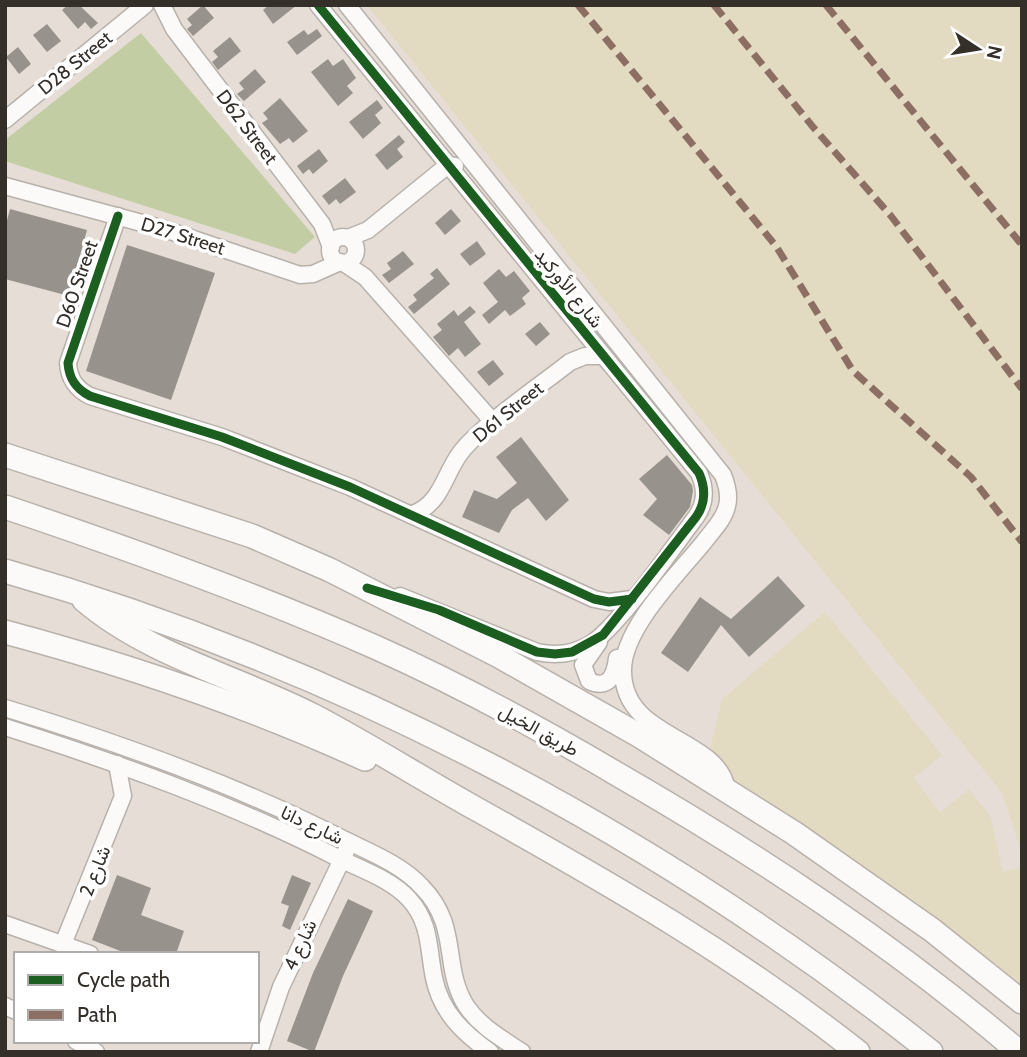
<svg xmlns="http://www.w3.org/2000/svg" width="1027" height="1057" viewBox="0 0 1027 1057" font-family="Cabin,Vazirmatn,sans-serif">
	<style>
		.green { fill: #c3cda4 }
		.sand { fill: #e3dac2 }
		.building { fill: #97928c }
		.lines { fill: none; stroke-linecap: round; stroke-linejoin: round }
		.minor-casing { stroke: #b8b1ab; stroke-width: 19 }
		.highway-casing { stroke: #b8b1ab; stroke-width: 26 }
		.minor { stroke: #fbfaf9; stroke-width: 16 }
		.highway { stroke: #fbfaf9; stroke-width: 23 }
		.quiet { stroke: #8d6e63; stroke-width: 7; stroke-dasharray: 14 7; stroke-linecap: butt }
		.cycleway-casing { stroke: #fff; stroke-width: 13 }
		.cycleway { stroke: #1b5e20; stroke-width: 9 }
		.labels { text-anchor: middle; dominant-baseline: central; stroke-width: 7; stroke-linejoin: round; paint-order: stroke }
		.street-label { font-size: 19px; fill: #352f2a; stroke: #fff }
	</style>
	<rect width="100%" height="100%" fill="#e6ded6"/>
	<path class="green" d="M 141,33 L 315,237 L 295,254 L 5,161 L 5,140 Z"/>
	<g class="sand">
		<path d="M 367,5 L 1022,5 L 1022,854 L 1002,793 Z"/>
		<path d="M 825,612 L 942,755 L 914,778 L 940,813 L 969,789 L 991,817 L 1003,872 L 1022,867 L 1022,990 C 922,907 817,831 707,762 L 722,699 Z"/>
	</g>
	<g class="building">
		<path d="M 68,5 L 79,5 L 98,23 L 91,29 L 85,22 L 78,29 L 62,10 Z"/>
		<path d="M 203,5 L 214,18 L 193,36 L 187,29 L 192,25 L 187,19 Z"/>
		<path d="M 269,5 L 297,5 L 273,24 L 263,10 Z"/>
		<path d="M 47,24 L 61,41 L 47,52 L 33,35 Z"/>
		<path d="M 317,29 L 322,36 L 297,55 L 287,42 L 304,30 L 308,35 Z"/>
		<path d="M 230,37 L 241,51 L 218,70 L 212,62 L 218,57 L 213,51 Z"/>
		<path d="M 18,47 L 31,64 L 19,74 L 6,57 Z"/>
		<path d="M 328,59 L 333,66 L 343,59 L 356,78 L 347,86 L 353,93 L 338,106 L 311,72 Z"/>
		<path d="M 255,69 L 266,82 L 244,101 L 237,94 L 244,89 L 239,83 Z"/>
		<path d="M 280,98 L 308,131 L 293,143 L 289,138 L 280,144 L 262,123 L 268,119 L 263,113 Z"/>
		<path d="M 377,100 L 383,108 L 375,115 L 381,123 L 363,139 L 349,122 Z"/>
		<path d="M 399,135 L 405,142 L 397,149 L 403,157 L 387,170 L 375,155 Z"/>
		<path d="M 319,149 L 328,161 L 313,174 L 309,169 L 303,174 L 297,166 Z"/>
		<path d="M 345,178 L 356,192 L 340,204 L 336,199 L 329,205 L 322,196 Z"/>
		<path d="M 10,209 L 87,230 L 69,296 L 5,279 L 5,228 Z"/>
		<path d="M 451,209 L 461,221 L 445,235 L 435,223 Z"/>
		<path d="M 477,241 L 486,254 L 470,266 L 460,254 Z"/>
		<path d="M 127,245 L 215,273 L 171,400 L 86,371 Z"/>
		<path d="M 403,251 L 414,264 L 389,283 L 382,275 L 391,269 L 387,263 Z"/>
		<path d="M 437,268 L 450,284 L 414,314 L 408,307 L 417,300 L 413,295 L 434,278 L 430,274 Z"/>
		<path d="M 499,269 L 506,277 L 514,271 L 530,291 L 522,298 L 526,304 L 510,316 L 505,310 L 489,324 L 482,315 L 498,302 L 483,283 Z"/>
		<path d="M 470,306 L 476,312 L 464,322 L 481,344 L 465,357 L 458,348 L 449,356 L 433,337 L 442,330 L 437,324 L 454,310 L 458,316 Z"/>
		<path d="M 540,322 L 550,334 L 536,346 L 525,334 Z"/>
		<path d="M 493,360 L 504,374 L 489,386 L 477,372 Z"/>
		<path d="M 521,437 L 569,500 L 546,521 L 528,498 L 512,510 L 499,533 L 462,517 L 474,490 L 497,499 L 517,483 L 496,457 Z"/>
		<path d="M 667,455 L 692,485 L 693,491 L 690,507 L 669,535 L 643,515 L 657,499 L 639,479 Z"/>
		<path d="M 778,576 L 805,606 L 749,657 L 721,625 L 688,672 L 661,653 L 700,597 L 731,619 Z"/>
		<path d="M 117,875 L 151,888 L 141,915 L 184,931 L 176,954 L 128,954 L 92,940 Z"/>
		<path d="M 292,875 L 311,883 L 290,930 L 282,926 L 289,906 L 281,903 Z"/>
		<path d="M 348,899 L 373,911 L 343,976 L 314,1052 L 287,1041 L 313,973 Z"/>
	</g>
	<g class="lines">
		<g class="minor-casing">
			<g id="minor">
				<path d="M 162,5 L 174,29 L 322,224 L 331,247"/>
				<path d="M 318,5 L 699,473 C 706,489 706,503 696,517 C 673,547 618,628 589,645 C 573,654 555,656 537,652 L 400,596"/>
				<path d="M 347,5 L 723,475 C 727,485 730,495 727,506 C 724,520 712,531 704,542 C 678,574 622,629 623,671 C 623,740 719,736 727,790"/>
				<path d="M 5,120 L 145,5"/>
				<path d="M 5,186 L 164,229 L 300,275 L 313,274 L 340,262"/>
				<path d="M 118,216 L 68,363 C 69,379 76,389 90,396 L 222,437 L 350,487 L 594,599 L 609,602 L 632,599"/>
				<circle cx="343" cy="250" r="13"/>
				<path d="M 348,238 L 368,230 L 448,165 L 455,166"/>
				<path d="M 344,263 L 365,277 L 494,423"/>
				<path d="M 413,514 C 442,503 444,474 461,452 C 483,424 540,386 570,362 L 585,356 L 602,356"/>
				<path d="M 599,642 L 583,665 L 589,681 C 609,690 615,675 617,658"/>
				<path d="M 5,708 C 120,743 234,784 341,838 C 369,852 401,864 422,887 C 460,926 442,965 465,1004 C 479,1026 501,1038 522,1052"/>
				<path d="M 5,727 C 118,763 230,803 336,857 C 360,869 391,879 409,899 C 431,923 428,949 434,978 C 441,1012 463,1033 490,1052"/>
				<path d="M 5,924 L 90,954"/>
				<path d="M 63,944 L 123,796 L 117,764"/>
				<path d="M 5,1006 L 16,1011"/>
				<path d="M 76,1041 L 96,1052"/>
				<path d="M 259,1052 L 281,987 L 346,851"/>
			</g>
		</g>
		<g class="highway-casing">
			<g id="highway">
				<path d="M 5,455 L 252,536 L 330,570 L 499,656 L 640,736 L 794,833 L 932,930 L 1022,1002"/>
				<path d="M 5,507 C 130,549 255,594 375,647 C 458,684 539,728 617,774 C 759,856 894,945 1019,1052"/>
				<path d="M 5,571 C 343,668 656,834 931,1052"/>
				<path d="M 84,600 C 148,655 240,678 314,716 C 371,746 424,780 480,811 C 614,886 736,956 858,1052"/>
				<path d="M 5,632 C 128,665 249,706 365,759"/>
			</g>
		</g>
		<use href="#minor" class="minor"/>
		<use href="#highway" class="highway"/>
		<g class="quiet">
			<path d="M 578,5 L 776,246 L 853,371 L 971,477 L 1022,542"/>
			<path d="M 714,5 L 813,127 L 891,216 L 1022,389"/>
			<path d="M 826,5 L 1022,245"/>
		</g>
		<g class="cycleway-casing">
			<g id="cycleway">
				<path d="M 318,5 L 699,473 C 706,489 706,503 696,517 L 603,635 L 572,652 L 555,654 L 537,652 L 439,610 L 367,588"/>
				<path d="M 118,216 L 68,363 C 69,379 76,389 90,396 L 222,437 L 350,487 L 594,599 L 609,602 L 632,599"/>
			</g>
		</g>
		<use href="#cycleway" class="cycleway"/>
	</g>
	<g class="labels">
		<g class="street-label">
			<text transform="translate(75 63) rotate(-39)">D28 Street</text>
			<text transform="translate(247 127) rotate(53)">D62 Street</text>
			<text transform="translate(183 236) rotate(17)">D27 Street</text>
			<text transform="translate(77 284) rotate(-71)">D60 Street</text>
			<text transform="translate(569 288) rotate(51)">شارع الأوركيد</text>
			<text transform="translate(508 412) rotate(-39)">D61 Street</text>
			<text transform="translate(539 730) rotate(29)">طريق الخيل</text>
			<text transform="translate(312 825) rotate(25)">شارع دانا</text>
			<text transform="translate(95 871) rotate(-68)">شارع 2</text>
			<text transform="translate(300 945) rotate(-65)">شارع 4</text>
		</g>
	</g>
	<rect width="1027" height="1057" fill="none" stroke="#352f2a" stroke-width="14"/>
	<rect x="14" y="952" width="245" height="91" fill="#ffffff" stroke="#aeacaa" stroke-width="2"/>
	<rect x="28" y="975" width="35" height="10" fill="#1b5e20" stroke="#aeacaa" stroke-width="2"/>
	<text x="77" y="987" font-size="21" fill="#352f2a">Cycle path</text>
	<rect x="28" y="1010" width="35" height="10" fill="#8d6e63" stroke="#aeacaa" stroke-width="2"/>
	<text x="77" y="1022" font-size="21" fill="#352f2a">Path</text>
	<g transform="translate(978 49) rotate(102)" stroke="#ffffff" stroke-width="5" paint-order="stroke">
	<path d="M0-5L12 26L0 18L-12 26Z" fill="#352f2a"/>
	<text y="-10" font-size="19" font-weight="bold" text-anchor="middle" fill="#352f2a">N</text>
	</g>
</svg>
